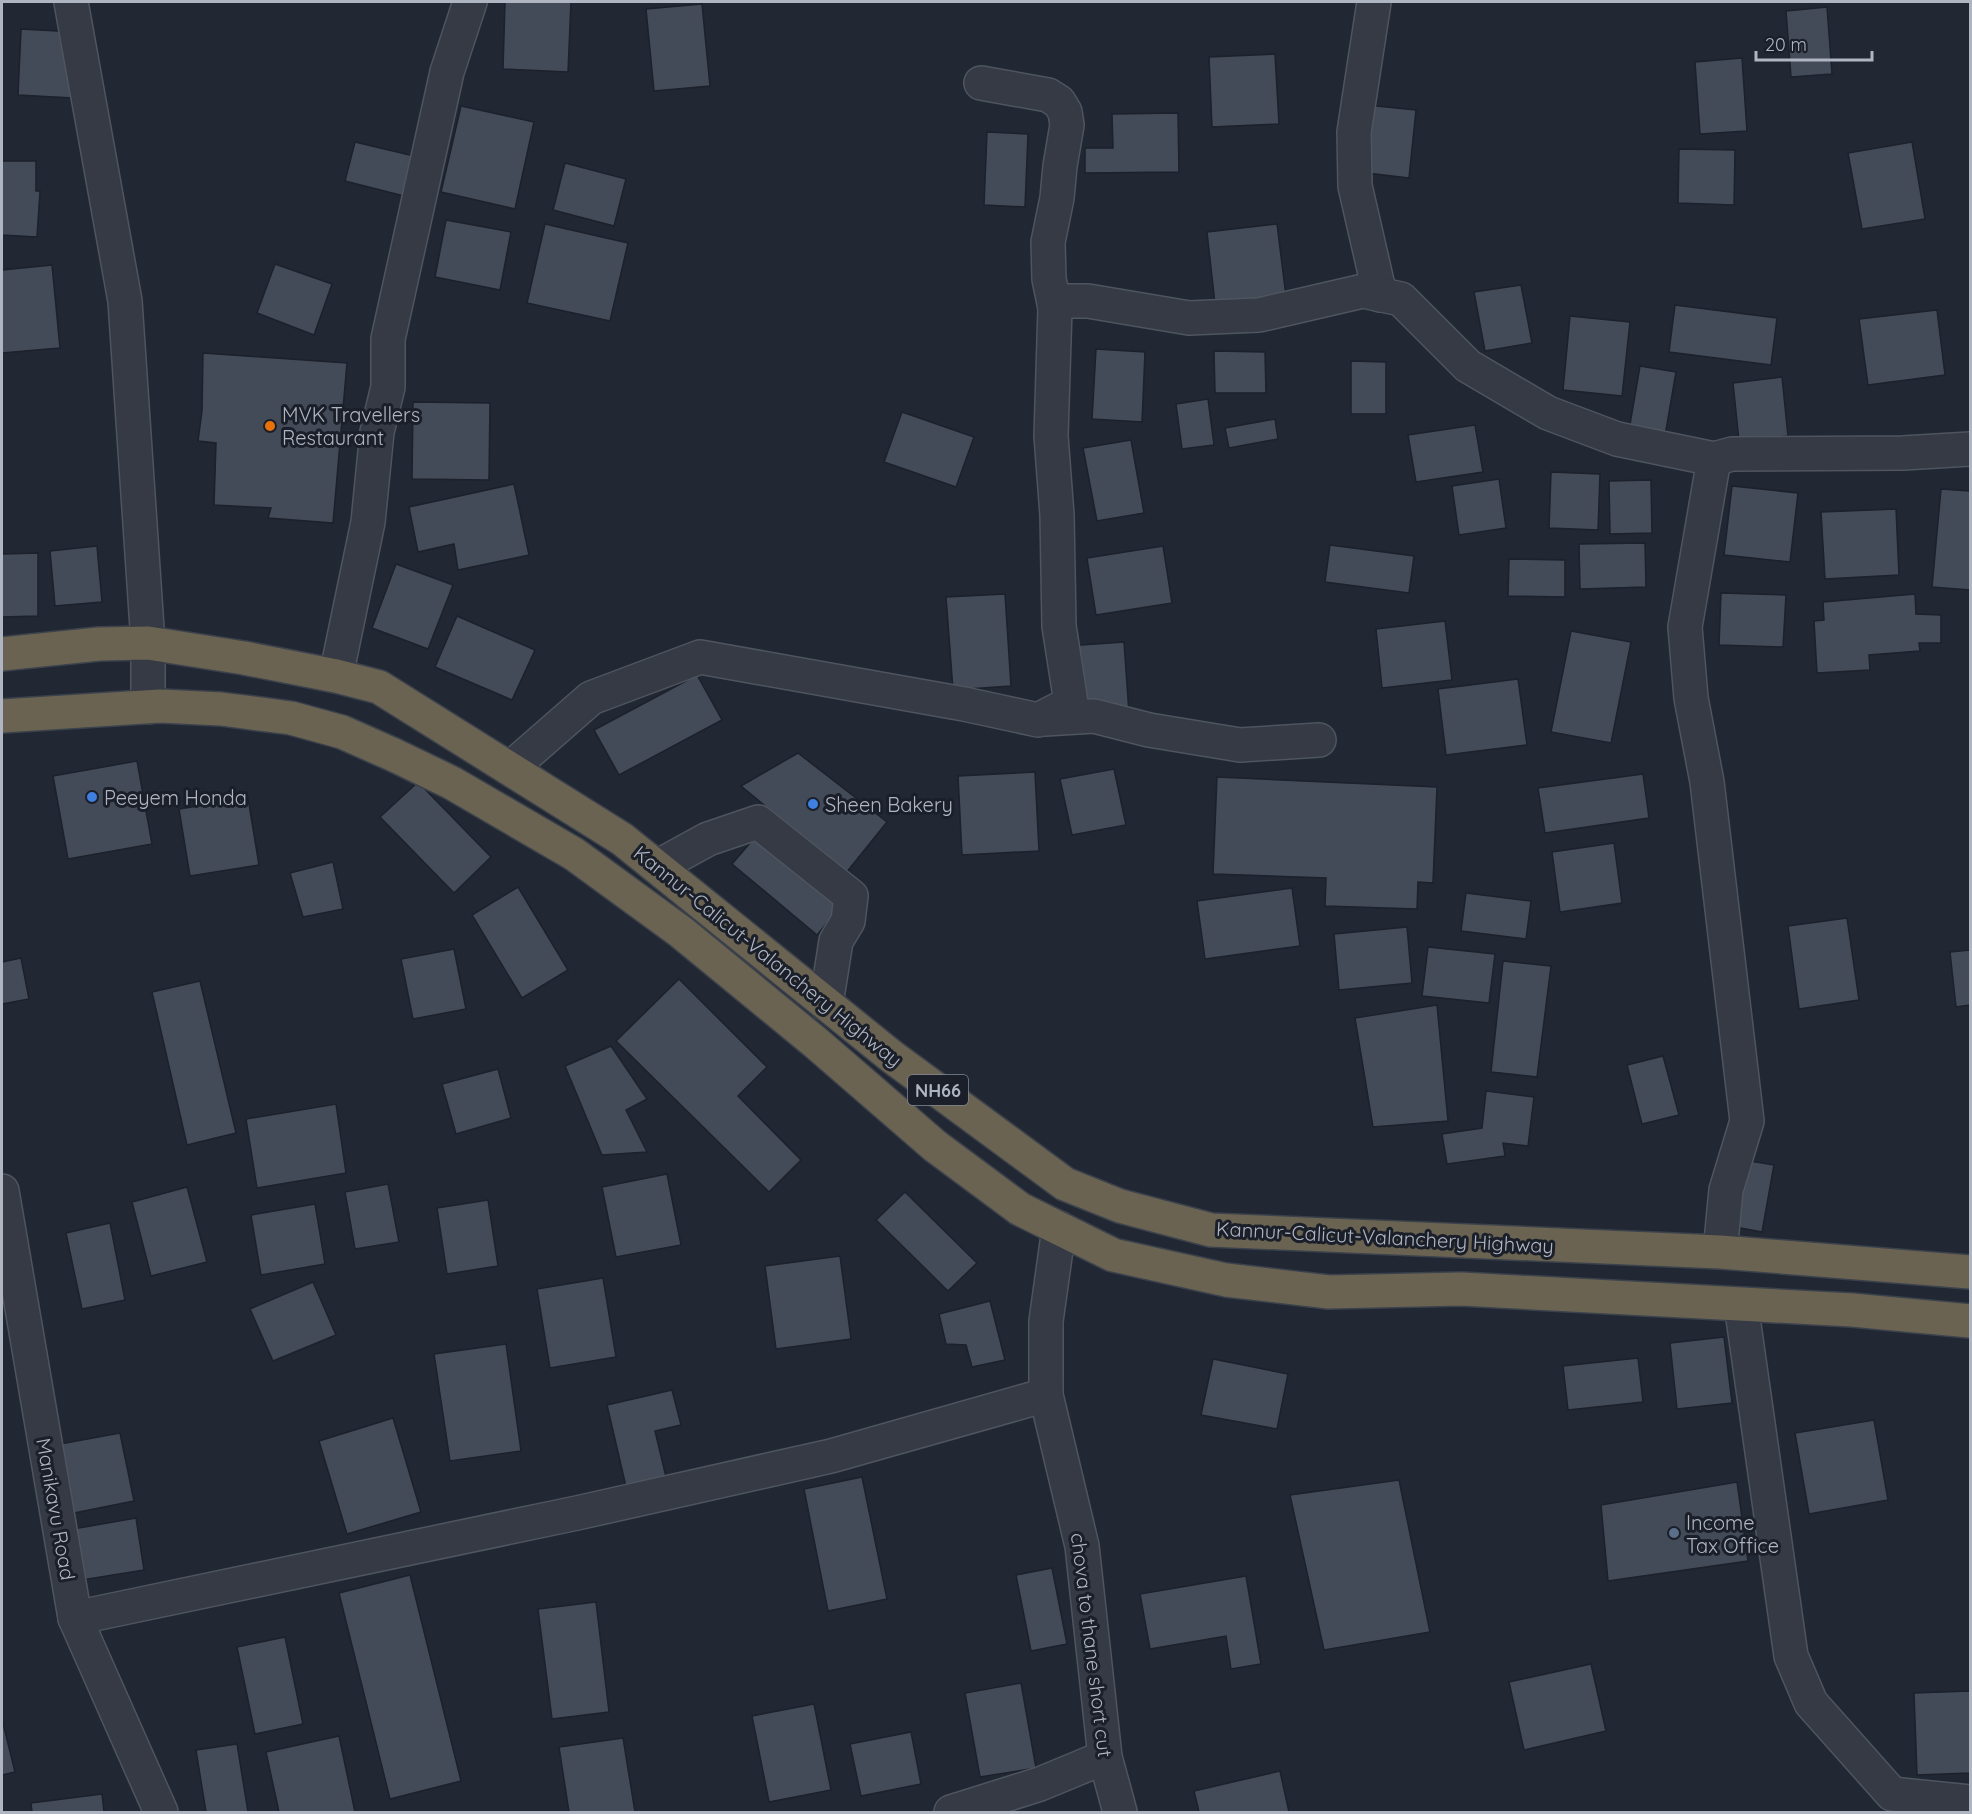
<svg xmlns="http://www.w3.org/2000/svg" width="1972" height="1814" viewBox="0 0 1972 1814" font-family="Quicksand,sans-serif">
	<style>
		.building { fill: #434b58; stroke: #1c212b; stroke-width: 1.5 }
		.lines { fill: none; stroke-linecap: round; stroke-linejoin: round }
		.minor-casing { stroke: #4f555f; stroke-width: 36 }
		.highway-casing { stroke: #3c424c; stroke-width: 36 }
		.minor { stroke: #353a45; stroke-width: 33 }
		.highway { stroke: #6a6352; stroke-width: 33 }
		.food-dot { fill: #e8710a; stroke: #1a1f29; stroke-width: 2 }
		.shop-dot { fill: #3f7fe0; stroke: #1a1f29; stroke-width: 2 }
		.service-dot { fill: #5c6f8a; stroke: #1a1f29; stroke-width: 2 }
		.labels { text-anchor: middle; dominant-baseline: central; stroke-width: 6; stroke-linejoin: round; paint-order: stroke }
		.shield { fill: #1a1f29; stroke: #828893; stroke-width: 1.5 }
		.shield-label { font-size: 18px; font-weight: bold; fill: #afb5c1 }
		.poi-label { font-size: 20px; fill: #afb5c1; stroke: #1a1f29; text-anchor: start }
		.street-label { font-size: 20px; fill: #afb5c1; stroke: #1a1f29 }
	</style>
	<rect width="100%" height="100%" fill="#212834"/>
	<g class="building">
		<path d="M 505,2 L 571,2 L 568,72 L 503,69 Z"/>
		<path d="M 702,4 L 710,86 L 654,91 L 646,9 Z"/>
		<path d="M 1827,7 L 1832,74 L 1791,77 L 1786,11 Z"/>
		<path d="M 21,29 L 76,32 L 73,98 L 18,95 Z"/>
		<path d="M 1275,54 L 1279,124 L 1212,127 L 1209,57 Z"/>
		<path d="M 1742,58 L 1747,131 L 1700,134 L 1695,62 Z"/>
		<path d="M 1357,104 L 1416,110 L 1409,178 L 1350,171 Z"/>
		<path d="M 461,106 L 534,122 L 515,209 L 441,192 Z"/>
		<path d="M 1178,113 L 1179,172 L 1085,173 L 1085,148 L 1113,148 L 1112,114 Z"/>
		<path d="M 987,132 L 1028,134 L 1025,207 L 984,205 Z"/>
		<path d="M 355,142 L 414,156 L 404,196 L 345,181 Z"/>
		<path d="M 1912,142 L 1925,219 L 1862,229 L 1848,153 Z"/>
		<path d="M 1679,149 L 1735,150 L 1734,205 L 1678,203 Z"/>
		<path d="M 2,161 L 36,161 L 36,191 L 40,191 L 37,237 L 2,235 Z"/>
		<path d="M 565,163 L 626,179 L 614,226 L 553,210 Z"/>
		<path d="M 446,220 L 511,232 L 500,290 L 435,277 Z"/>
		<path d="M 545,224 L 628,243 L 610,321 L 527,303 Z"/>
		<path d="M 1277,224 L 1286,296 L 1215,304 L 1207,232 Z"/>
		<path d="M 275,264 L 332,284 L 314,335 L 257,313 Z"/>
		<path d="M 52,265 L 60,348 L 2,353 L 2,270 Z"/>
		<path d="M 1521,285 L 1532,343 L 1485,351 L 1474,292 Z"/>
		<path d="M 1675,305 L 1777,318 L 1771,365 L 1669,352 Z"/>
		<path d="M 1937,310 L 1945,375 L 1868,385 L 1859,319 Z"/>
		<path d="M 1570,316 L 1630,322 L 1622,396 L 1563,390 Z"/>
		<path d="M 1096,349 L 1145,352 L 1142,422 L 1092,419 Z"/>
		<path d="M 1214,351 L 1265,352 L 1266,393 L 1215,393 Z"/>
		<path d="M 203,353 L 347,363 L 333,523 L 268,518 L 271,508 L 214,505 L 216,443 L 198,441 L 202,411 Z"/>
		<path d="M 1351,361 L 1386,362 L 1386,414 L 1351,414 Z"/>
		<path d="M 1640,366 L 1676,372 L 1665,436 L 1629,430 Z"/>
		<path d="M 1782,377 L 1788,436 L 1739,441 L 1733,383 Z"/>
		<path d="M 1208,399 L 1214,445 L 1182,449 L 1176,404 Z"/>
		<path d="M 413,402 L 490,403 L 489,480 L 412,479 Z"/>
		<path d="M 902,412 L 974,437 L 956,487 L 884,462 Z"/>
		<path d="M 1275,419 L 1278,439 L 1229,448 L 1225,428 Z"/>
		<path d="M 1475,425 L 1483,472 L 1416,482 L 1408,435 Z"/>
		<path d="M 1131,440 L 1144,513 L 1097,521 L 1083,448 Z"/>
		<path d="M 1551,472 L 1600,474 L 1598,530 L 1549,528 Z"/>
		<path d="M 1499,479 L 1506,528 L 1459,535 L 1452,486 Z"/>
		<path d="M 1651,480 L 1652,533 L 1610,534 L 1609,481 Z"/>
		<path d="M 514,484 L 529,555 L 458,570 L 454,544 L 418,552 L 409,507 Z"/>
		<path d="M 1732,486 L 1798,493 L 1790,562 L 1724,555 Z"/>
		<path d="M 1941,489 L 1970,491 L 1970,590 L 1932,587 Z"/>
		<path d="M 1896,509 L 1899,575 L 1825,579 L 1821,512 Z"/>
		<path d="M 1645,543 L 1646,587 L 1580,589 L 1579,544 Z"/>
		<path d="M 1330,545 L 1414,556 L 1409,593 L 1325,582 Z"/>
		<path d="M 97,546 L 102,602 L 55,606 L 50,551 Z"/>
		<path d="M 1163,546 L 1172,603 L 1096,615 L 1087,558 Z"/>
		<path d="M 38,553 L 38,616 L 2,617 L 2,554 Z"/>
		<path d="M 1509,559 L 1565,560 L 1565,597 L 1508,596 Z"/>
		<path d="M 396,564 L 453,585 L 428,649 L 372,628 Z"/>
		<path d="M 1721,593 L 1786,595 L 1783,647 L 1719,645 Z"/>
		<path d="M 1005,594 L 1011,686 L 953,690 L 946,597 Z"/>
		<path d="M 1915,594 L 1916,614 L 1941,615 L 1941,643 L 1919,643 L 1920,651 L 1869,655 L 1870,670 L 1817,673 L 1814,621 L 1824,620 L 1823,602 Z"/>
		<path d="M 457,616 L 535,650 L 512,700 L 435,667 Z"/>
		<path d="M 1445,621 L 1452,680 L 1382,688 L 1376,629 Z"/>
		<path d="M 1571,631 L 1631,642 L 1611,743 L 1551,732 Z"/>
		<path d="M 1124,642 L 1129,713 L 1071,703 L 1067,646 Z"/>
		<path d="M 697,675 L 722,720 L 619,775 L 594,730 Z"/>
		<path d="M 1518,679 L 1527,745 L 1446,755 L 1438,689 Z"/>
		<path d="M 798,753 L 887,822 L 846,873 L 741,786 Z"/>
		<path d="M 137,761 L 152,844 L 68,859 L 53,776 Z"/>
		<path d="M 1114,769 L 1126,825 L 1072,835 L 1060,779 Z"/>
		<path d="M 1035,772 L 1039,851 L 962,855 L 958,776 Z"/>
		<path d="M 1643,774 L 1649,818 L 1545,833 L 1538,788 Z"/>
		<path d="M 1217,777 L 1437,787 L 1433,883 L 1418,882 L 1417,909 L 1325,906 L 1326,878 L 1213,874 Z"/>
		<path d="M 418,782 L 491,857 L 454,893 L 380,817 Z"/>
		<path d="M 248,798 L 259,865 L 190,876 L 179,809 Z"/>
		<path d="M 762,829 L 846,900 L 817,935 L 732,864 Z"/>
		<path d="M 1614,843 L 1622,903 L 1560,912 L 1552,852 Z"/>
		<path d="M 333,862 L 343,909 L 303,917 L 290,873 Z"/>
		<path d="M 518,887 L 568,970 L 522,998 L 472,915 Z"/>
		<path d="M 1292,888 L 1300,946 L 1205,959 L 1197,901 Z"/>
		<path d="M 1466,893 L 1531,901 L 1526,939 L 1461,931 Z"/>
		<path d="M 1847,918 L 1859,1000 L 1799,1009 L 1788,926 Z"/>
		<path d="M 1407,927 L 1412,983 L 1339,990 L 1334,934 Z"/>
		<path d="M 1428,947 L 1495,954 L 1489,1003 L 1422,996 Z"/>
		<path d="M 454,949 L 466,1009 L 413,1019 L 401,959 Z"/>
		<path d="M 1970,950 L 1970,1005 L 1956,1007 L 1950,952 Z"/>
		<path d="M 21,958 L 29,999 L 2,1004 L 2,962 Z"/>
		<path d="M 1503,961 L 1551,966 L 1537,1077 L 1491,1072 Z"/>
		<path d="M 679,979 L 767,1067 L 738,1096 L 801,1160 L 769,1192 L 616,1041 Z"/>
		<path d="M 200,981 L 236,1133 L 187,1145 L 152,992 Z"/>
		<path d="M 1437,1005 L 1448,1121 L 1373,1127 L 1355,1018 Z"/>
		<path d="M 611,1046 L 647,1099 L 626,1110 L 647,1152 L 602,1155 L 565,1066 Z"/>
		<path d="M 1663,1056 L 1679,1115 L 1642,1124 L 1627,1065 Z"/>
		<path d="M 498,1069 L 511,1118 L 456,1134 L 442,1084 Z"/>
		<path d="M 1486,1091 L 1534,1097 L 1528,1146 L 1503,1143 L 1505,1156 L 1447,1164 L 1442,1134 L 1482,1128 Z"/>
		<path d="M 336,1104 L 346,1173 L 257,1188 L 246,1119 Z"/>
		<path d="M 1732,1158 L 1774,1165 L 1762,1232 L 1719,1224 Z"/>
		<path d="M 667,1174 L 681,1245 L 616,1257 L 602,1187 Z"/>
		<path d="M 388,1184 L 399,1242 L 355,1249 L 345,1192 Z"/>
		<path d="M 187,1187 L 207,1262 L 151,1276 L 132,1202 Z"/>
		<path d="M 905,1192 L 977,1263 L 948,1291 L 876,1220 Z"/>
		<path d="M 488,1200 L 498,1266 L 447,1274 L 437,1208 Z"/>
		<path d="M 315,1204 L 325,1264 L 261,1275 L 251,1215 Z"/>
		<path d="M 110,1223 L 125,1300 L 82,1309 L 66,1233 Z"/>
		<path d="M 840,1256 L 851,1339 L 776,1349 L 765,1266 Z"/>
		<path d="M 603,1278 L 616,1357 L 550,1368 L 537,1289 Z"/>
		<path d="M 313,1282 L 336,1335 L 273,1361 L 250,1309 Z"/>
		<path d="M 990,1301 L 1005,1360 L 972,1367 L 966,1345 L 946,1344 L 939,1314 Z"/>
		<path d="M 1724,1337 L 1732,1403 L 1677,1409 L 1670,1343 Z"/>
		<path d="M 506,1344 L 521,1451 L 450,1461 L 434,1354 Z"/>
		<path d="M 1638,1358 L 1643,1402 L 1568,1410 L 1563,1366 Z"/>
		<path d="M 1213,1359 L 1288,1374 L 1277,1429 L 1201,1415 Z"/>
		<path d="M 672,1390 L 681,1425 L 655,1431 L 667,1481 L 627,1491 L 607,1405 Z"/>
		<path d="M 393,1418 L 421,1512 L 347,1534 L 319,1441 Z"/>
		<path d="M 1874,1420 L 1888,1500 L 1809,1514 L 1795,1433 Z"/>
		<path d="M 120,1433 L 134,1501 L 74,1513 L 60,1444 Z"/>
		<path d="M 862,1477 L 887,1599 L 828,1611 L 804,1489 Z"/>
		<path d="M 1399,1480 L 1430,1632 L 1324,1650 L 1290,1495 Z"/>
		<path d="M 1737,1482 L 1748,1561 L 1608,1581 L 1601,1505 Z"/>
		<path d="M 136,1518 L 144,1570 L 82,1580 L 73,1529 Z"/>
		<path d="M 1052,1568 L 1067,1644 L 1031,1651 L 1016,1575 Z"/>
		<path d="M 410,1575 L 461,1781 L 390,1799 L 339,1593 Z"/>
		<path d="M 1246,1576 L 1261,1664 L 1231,1669 L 1226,1636 L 1150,1649 L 1140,1594 Z"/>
		<path d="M 596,1602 L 609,1712 L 552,1719 L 538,1609 Z"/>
		<path d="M 285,1637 L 303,1724 L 255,1734 L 237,1647 Z"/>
		<path d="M 1591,1664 L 1606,1731 L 1524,1750 L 1509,1682 Z"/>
		<path d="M 1021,1683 L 1036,1768 L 980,1777 L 965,1693 Z"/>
		<path d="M 1970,1691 L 1970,1773 L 1917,1775 L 1914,1693 Z"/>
		<path d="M 814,1704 L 831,1790 L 769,1802 L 752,1716 Z"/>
		<path d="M 3,1723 L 15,1772 L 2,1775 L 2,1724 Z"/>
		<path d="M 911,1732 L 921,1784 L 861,1796 L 850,1744 Z"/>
		<path d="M 339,1736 L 355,1812 L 279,1812 L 266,1752 Z"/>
		<path d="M 623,1738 L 635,1812 L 569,1812 L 559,1747 Z"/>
		<path d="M 237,1744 L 248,1812 L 206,1812 L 196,1750 Z"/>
		<path d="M 1280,1771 L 1289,1812 L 1199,1812 L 1194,1791 Z"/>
		<path d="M 102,1794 L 104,1812 L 32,1812 L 31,1803 Z"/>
	</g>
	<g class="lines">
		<g class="minor-casing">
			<g id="minor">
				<path d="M 71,2 L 125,301 L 148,643 L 148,707"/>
				<path d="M 1374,2 L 1354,132 L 1355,186 L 1380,295"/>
				<path d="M 981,83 L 1048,95 L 1059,102 L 1065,112 L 1067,125 L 1060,166 L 1057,198 L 1048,242 L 1049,279 L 1055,308 L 1065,301 L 1088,301 L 1189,318 L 1259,315 L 1363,291 L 1401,299 L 1468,366 L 1548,413 L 1617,439 L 1714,459 L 1685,627 L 1691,698 L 1707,782 L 1747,1121 L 1726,1190 L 1720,1252"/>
				<path d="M 1714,459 L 1732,454 L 1903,453 L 1970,449"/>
				<path d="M 336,676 L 368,522 L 377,432 L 388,387 L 388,339 L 447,72 L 470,2"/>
				<path d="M 1045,719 L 1094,716 L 1149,730 L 1240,745 L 1319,740"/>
				<path d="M 520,760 L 591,698 L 700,657 L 964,704 L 1038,720 L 1071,703 L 1059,626 L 1057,515 L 1051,436 L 1055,308"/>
				<path d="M 657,867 L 708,839 L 758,822 L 851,896 L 848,921 L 836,941 L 826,1004"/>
				<path d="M 2,1191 L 75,1618 L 161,1812"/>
				<path d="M 1059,1228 L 1046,1321 L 1046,1395 L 1082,1546 L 1105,1757 L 1120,1812"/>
				<path d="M 1741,1304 L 1791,1656 L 1811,1703 L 1892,1794 L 1970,1802"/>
				<path d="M 75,1618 L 577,1513 L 831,1456 L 1046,1395"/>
				<path d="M 951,1812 L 1040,1784 L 1105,1757"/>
			</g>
		</g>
		<g class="highway-casing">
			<g id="highway">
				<path d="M 2,654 L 99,644 L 148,643 L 244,658 L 336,676 L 379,687 L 622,839 L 891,1056 L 1065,1184 L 1120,1206 L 1211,1230 L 1720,1252 L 1970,1272"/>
				<path d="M 2,716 L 160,706 L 221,709 L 291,718 L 342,732 L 394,755 L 452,783 L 574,854 L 681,932 L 815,1042 L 935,1146 L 1020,1209 L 1113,1255 L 1226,1280 L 1329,1292 L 1461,1289 L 1852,1310 L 1970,1321"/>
			</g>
		</g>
		<use href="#minor" class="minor"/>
		<use href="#highway" class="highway"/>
	</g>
	<circle class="food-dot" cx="270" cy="426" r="6"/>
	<g class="shop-dot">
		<circle cx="92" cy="797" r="6"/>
		<circle cx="813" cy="804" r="6"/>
	</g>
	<circle class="service-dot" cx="1674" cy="1533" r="6"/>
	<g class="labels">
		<rect class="shield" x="908" y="1075" width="60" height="30" rx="4.5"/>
		<g class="shield-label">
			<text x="938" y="1090">NH66</text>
		</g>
		<g class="poi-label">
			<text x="282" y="414">MVK Travellers<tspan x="282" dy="23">Restaurant</tspan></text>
			<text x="104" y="797">Peeyem Honda</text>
			<text x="825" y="804">Sheen Bakery</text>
			<text x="1686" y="1522">Income<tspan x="1686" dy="23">Tax Office</tspan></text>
		</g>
		<g class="street-label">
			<text transform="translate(768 956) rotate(39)">Kannur-Calicut-Valanchery Highway</text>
			<text transform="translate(1385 1237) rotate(3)">Kannur-Calicut-Valanchery Highway</text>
			<text transform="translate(56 1509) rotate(80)">Manikavu Road</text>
			<text transform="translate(1092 1645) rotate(83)">chova to thane short cut</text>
		</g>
	</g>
	<rect width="1972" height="1814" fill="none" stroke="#afb5c1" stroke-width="6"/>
	<path d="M1756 51v9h116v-9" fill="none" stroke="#afb5c1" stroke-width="3"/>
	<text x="1765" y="51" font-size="18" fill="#afb5c1" stroke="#1a1f29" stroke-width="4.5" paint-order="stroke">20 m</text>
</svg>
